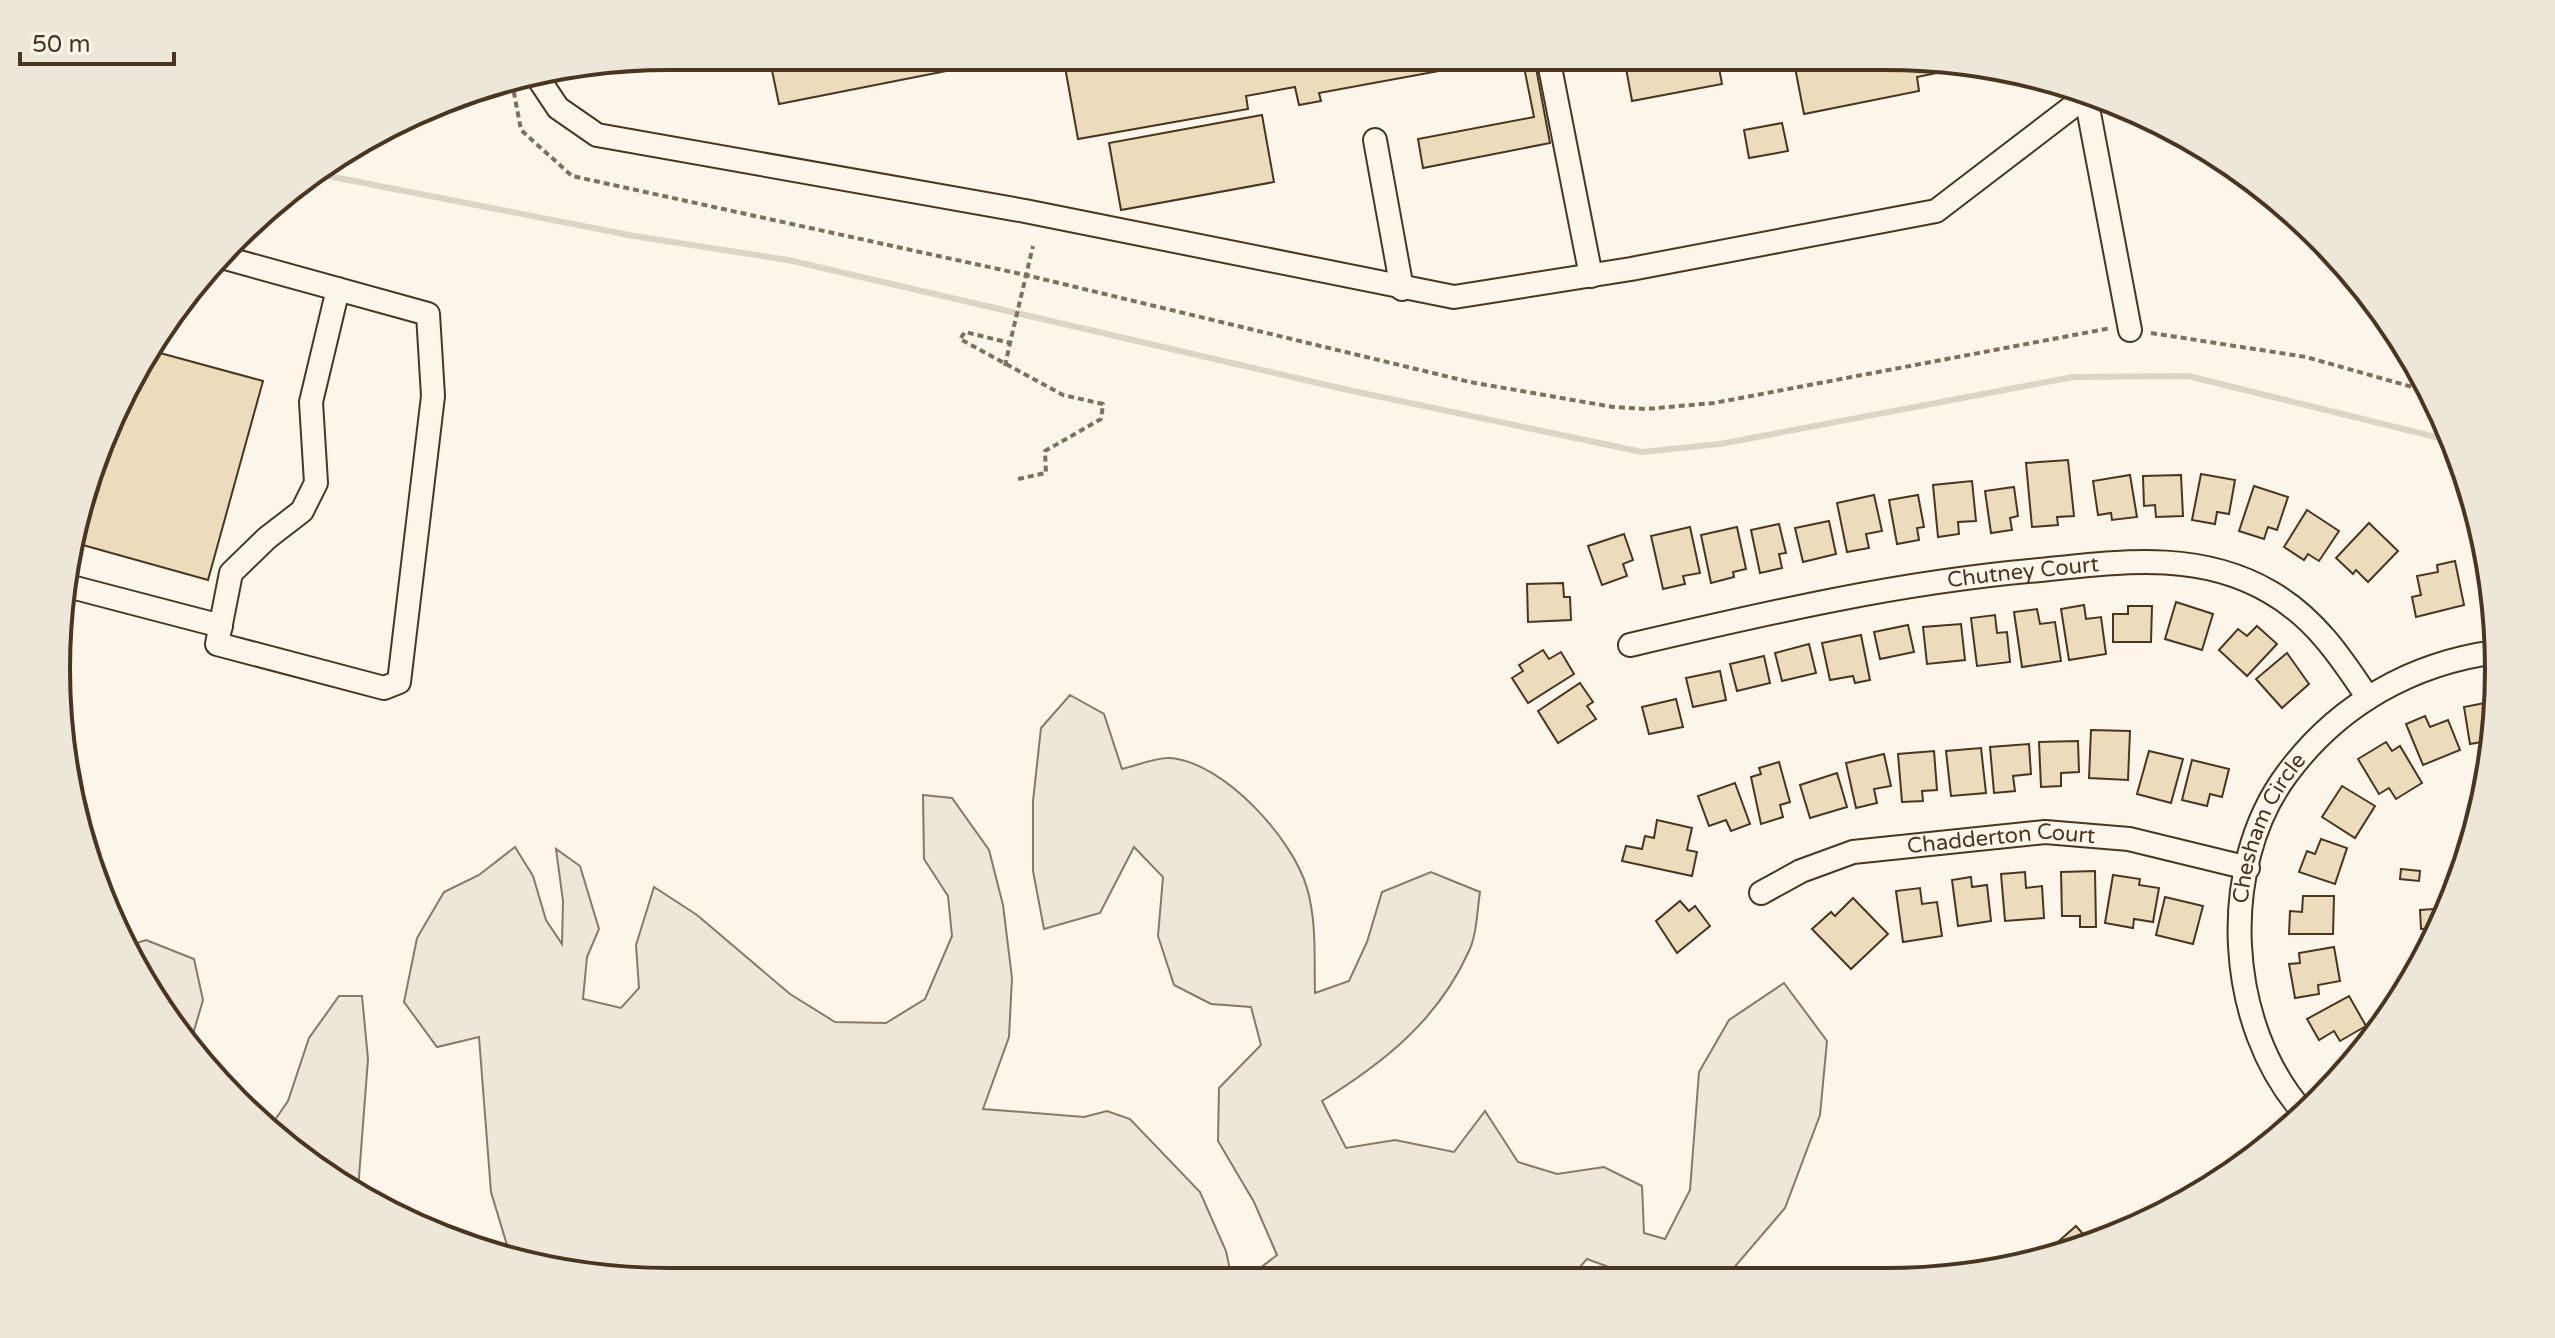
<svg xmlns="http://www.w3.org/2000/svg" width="2555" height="1338" viewBox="0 0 2555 1338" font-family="'Varela Round',sans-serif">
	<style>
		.green { fill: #ede6d9; stroke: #887966; stroke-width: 2 }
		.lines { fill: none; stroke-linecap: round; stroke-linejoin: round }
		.stream { stroke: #dcd4c6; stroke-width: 6 }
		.building { fill: #ecdcbc; stroke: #4a3520; stroke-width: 2 }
		.minor-casing { stroke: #4a3520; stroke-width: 26 }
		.path { stroke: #7f6f5c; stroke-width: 4; stroke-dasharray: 6 4; stroke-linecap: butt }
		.minor { stroke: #fbf6e9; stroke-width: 22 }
		.labels { text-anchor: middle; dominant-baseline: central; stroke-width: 6; stroke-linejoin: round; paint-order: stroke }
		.street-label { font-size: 22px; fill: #4a3520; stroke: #fbf6e9 }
		.rim { fill: none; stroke: #4a3520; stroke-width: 4 }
	</style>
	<rect width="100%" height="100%" fill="#fbf6e9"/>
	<g class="green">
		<path d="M 1070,695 L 1104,714 L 1122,769 C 1136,766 1156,757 1170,758 C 1224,762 1293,839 1307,888 C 1317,923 1314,958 1315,993 L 1349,981 L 1367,942 L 1382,892 L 1431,872 L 1480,892 C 1477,911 1477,936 1468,953 C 1437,1021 1383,1063 1322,1101 L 1346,1148 L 1395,1140 L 1454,1152 L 1485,1111 L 1518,1162 L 1557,1174 L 1604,1167 L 1642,1186 L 1644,1233 L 1665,1239 L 1690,1190 L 1699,1072 L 1729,1020 L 1784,983 L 1827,1041 L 1820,1115 L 1785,1208 L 1726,1277 L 1625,1278 L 1625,1273 L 1587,1259 L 1570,1278 L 1246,1279 L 1277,1255 L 1254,1202 L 1218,1141 L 1219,1088 L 1261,1045 L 1251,1007 L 1211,1004 L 1174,985 L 1158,936 L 1163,877 L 1134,847 L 1100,913 L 1044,929 L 1033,871 L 1033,801 L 1041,728 Z"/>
		<path d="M 923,795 L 952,798 L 989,850 L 1003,905 L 1012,978 L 1009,1037 L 983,1109 L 1084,1117 L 1107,1111 L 1130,1119 L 1200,1192 L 1226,1251 L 1232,1279 L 629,1281 L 524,1263 L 510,1255 L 491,1192 L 479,1037 L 437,1047 L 404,1002 L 417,938 L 444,892 L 479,875 L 515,847 L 533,876 L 546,920 L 562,944 L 563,901 L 556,849 L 580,866 L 599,929 L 587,957 L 583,999 L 621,1008 L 639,988 L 636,945 L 654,887 L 697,915 L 790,994 L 835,1022 L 886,1023 L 925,999 L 952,936 L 948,896 L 924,859 Z"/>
		<path d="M 146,940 L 194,959 L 203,1000 L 191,1041 L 125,947 Z"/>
		<path d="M 339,996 L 362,996 L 368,1059 L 358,1190 L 270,1127 L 288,1101 L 309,1038 Z"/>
	</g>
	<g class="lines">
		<path class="stream" d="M 313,173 L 634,236 L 788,260 L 1348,390 L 1642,452 L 1720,444 L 2073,377 L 2188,376 L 2452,441"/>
	</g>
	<g class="building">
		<path d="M 769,56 L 991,56 L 992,62 L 779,104 Z"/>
		<path d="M 1063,56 L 1515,57 L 1319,93 L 1321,101 L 1299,105 L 1295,87 L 1246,96 L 1248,109 L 1078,139 Z"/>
		<path d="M 1522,57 L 1534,57 L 1550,143 L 1423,168 L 1418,139 L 1534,117 Z"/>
		<path d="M 1624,57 L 1717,57 L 1722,84 L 1632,101 Z"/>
		<path d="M 1793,57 L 1926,57 L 1975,65 L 1917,77 L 1919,91 L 1804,114 Z"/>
		<path d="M 1262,115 L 1274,182 L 1121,210 L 1109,143 Z"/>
		<path d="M 1782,123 L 1788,151 L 1749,158 L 1744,130 Z"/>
		<path d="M 149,350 L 263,381 L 208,580 L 72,542 L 77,511 Z"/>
		<path d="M 2068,460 L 2074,516 L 2057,517 L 2058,525 L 2032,527 L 2026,463 Z"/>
		<path d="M 2201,474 L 2235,480 L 2229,514 L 2217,512 L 2215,524 L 2192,520 Z"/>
		<path d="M 2130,475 L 2137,517 L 2112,520 L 2111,513 L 2098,515 L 2093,481 Z"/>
		<path d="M 2181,475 L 2183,516 L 2156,517 L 2155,505 L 2144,506 L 2143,476 Z"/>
		<path d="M 1972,481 L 1976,521 L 1958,522 L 1959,534 L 1938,537 L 1933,485 Z"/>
		<path d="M 2254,486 L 2288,497 L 2277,530 L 2268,527 L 2264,539 L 2239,531 Z"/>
		<path d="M 2014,487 L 2018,516 L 2010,518 L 2012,530 L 1991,533 L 1985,491 Z"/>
		<path d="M 1874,495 L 1882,531 L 1866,534 L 1869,548 L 1847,552 L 1837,503 Z"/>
		<path d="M 1918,495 L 1924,527 L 1917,528 L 1919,540 L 1897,544 L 1889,500 Z"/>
		<path d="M 2307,510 L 2339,531 L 2319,561 L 2308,554 L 2304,560 L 2284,547 Z"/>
		<path d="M 1829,521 L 1836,554 L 1803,562 L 1795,528 Z"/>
		<path d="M 2369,523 L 2398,551 L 2368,582 L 2356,570 L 2353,574 L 2336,558 Z"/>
		<path d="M 1779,524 L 1786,553 L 1779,554 L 1782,568 L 1760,573 L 1751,530 Z"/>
		<path d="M 1690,527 L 1700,573 L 1683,576 L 1685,584 L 1663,589 L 1651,536 Z"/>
		<path d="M 1737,527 L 1746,569 L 1733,572 L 1734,577 L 1711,583 L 1701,535 Z"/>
		<path d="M 1624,534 L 1633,560 L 1623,564 L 1627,576 L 1602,585 L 1588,546 Z"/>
		<path d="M 2455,561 L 2464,605 L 2416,617 L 2412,597 L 2421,595 L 2417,576 L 2438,572 L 2437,565 Z"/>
		<path d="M 1563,583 L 1564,597 L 1570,597 L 1571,620 L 1528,622 L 1527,584 Z"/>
		<path d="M 2176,602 L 2213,614 L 2202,650 L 2165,639 Z"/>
		<path d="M 2084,605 L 2086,619 L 2101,617 L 2106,654 L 2069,660 L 2061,609 Z"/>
		<path d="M 2128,606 L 2152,606 L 2151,642 L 2113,642 L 2113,614 L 2128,614 Z"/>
		<path d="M 2037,609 L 2040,624 L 2055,622 L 2061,661 L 2022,667 L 2014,612 Z"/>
		<path d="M 1995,615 L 1997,633 L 2007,632 L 2010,662 L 1977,666 L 1971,618 Z"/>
		<path d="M 1961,624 L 1965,660 L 1927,664 L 1923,627 Z"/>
		<path d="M 1908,625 L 1914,652 L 1880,659 L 1874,632 Z"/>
		<path d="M 2257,626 L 2277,644 L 2247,676 L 2219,650 L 2238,629 L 2247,636 Z"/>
		<path d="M 1861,635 L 1870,680 L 1855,683 L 1853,676 L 1830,680 L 1822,643 Z"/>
		<path d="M 1809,644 L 1816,673 L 1782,681 L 1775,653 Z"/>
		<path d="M 1543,650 L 1549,659 L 1561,652 L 1574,674 L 1528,703 L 1512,678 L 1523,671 L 1519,665 Z"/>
		<path d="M 2287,653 L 2309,684 L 2282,708 L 2256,679 Z"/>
		<path d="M 1764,656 L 1770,683 L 1737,691 L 1730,664 Z"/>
		<path d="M 1720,671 L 1726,700 L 1693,707 L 1686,678 Z"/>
		<path d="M 1580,683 L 1593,702 L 1587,706 L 1596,719 L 1558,743 L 1538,711 Z"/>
		<path d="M 1676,699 L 1683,727 L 1649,734 L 1642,707 Z"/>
		<path d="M 2490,702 L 2492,712 L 2497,711 L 2493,740 L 2470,744 L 2464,707 Z"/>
		<path d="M 2425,716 L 2430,727 L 2448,720 L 2460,750 L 2423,765 L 2406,724 Z"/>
		<path d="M 2091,730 L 2130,731 L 2128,780 L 2089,778 Z"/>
		<path d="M 2078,741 L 2079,772 L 2061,773 L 2061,786 L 2041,787 L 2039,742 Z"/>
		<path d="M 2386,742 L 2392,751 L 2400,746 L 2422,783 L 2396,799 L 2389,788 L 2379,794 L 2358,759 Z"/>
		<path d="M 2029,744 L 2031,774 L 2013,776 L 2015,791 L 1994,793 L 1990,747 Z"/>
		<path d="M 1981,748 L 1986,793 L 1951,796 L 1946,751 Z"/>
		<path d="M 1934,751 L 1937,790 L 1922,791 L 1923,801 L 1902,802 L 1898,754 Z"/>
		<path d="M 2149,751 L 2183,759 L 2171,803 L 2137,794 Z"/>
		<path d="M 1884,754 L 1891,786 L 1874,789 L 1877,803 L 1856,808 L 1846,763 Z"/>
		<path d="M 2192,760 L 2229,769 L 2222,797 L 2210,794 L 2207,806 L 2182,800 Z"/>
		<path d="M 1779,762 L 1790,802 L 1780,805 L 1783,817 L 1761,824 L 1751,777 L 1761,774 L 1759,768 Z"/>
		<path d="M 1837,773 L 1847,807 L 1810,818 L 1800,785 Z"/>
		<path d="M 1735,783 L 1750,824 L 1731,831 L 1726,820 L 1709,826 L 1698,796 Z"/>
		<path d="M 2342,786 L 2375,806 L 2355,838 L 2322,817 Z"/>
		<path d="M 1657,820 L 1692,828 L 1687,850 L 1697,852 L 1692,876 L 1622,861 L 1626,846 L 1642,849 L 1645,836 L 1654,838 Z"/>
		<path d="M 2321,839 L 2347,848 L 2335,884 L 2299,872 L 2307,851 L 2315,854 Z"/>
		<path d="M 2401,869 L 2420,871 L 2419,881 L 2400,879 Z"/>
		<path d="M 2095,871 L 2096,927 L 2080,927 L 2080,916 L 2062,916 L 2061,872 Z"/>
		<path d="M 2025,872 L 2026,888 L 2042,886 L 2044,918 L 2005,921 L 2001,874 Z"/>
		<path d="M 2113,875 L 2140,879 L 2139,885 L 2159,888 L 2153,922 L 2134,919 L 2133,928 L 2105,923 Z"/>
		<path d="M 1971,877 L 1972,887 L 1987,885 L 1991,921 L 1958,926 L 1952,880 Z"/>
		<path d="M 1920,888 L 1922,904 L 1937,902 L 1942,936 L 1903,942 L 1896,891 Z"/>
		<path d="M 2303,896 L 2334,896 L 2333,934 L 2289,934 L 2290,911 L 2302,912 Z"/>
		<path d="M 2165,897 L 2203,906 L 2193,944 L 2156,935 Z"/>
		<path d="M 1853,898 L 1888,934 L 1851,969 L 1812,929 L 1831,912 L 1835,916 Z"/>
		<path d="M 1680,901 L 1689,911 L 1695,906 L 1710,926 L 1677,953 L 1656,921 Z"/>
		<path d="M 2448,908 L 2436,941 L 2433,944 L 2432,928 L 2421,929 L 2420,910 Z"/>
		<path d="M 2334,947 L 2340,981 L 2318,985 L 2319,994 L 2295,998 L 2289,964 L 2300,963 L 2299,953 Z"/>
		<path d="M 2349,996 L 2366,1026 L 2340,1041 L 2334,1031 L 2319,1040 L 2307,1019 Z"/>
		<path d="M 2365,1044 L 2340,1080 L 2330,1071 L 2346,1053 L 2352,1059 Z"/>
		<path d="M 2076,1226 L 2091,1243 L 2042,1256 Z"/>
	</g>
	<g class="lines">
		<g class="minor-casing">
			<g id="minor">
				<path d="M 1548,57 L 1591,276"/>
				<path d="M 538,78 L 558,108 L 597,135 L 1025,211 L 1454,297 L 1631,269 L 1936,211 L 2089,94"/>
				<path d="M 2085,92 L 2130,330"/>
				<path d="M 1375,140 L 1402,289"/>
				<path d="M 225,258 L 428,314 L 433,396 L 399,682 L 384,688 L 217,644 L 231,573 L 267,538 L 302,511 L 316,483 L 311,402 L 338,289"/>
				<path d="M 64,585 L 221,626"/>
				<path id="s1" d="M 1630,645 C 1767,613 1899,582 2040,570 C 2119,562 2198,550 2270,592 C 2314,617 2341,657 2368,698"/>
				<path id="s2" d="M 1761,893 L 1801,871 L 1853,852 L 2045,832 L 2129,839 L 2248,868"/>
				<path id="s3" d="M 2304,1113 C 2226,1026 2217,868 2287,774 C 2338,705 2412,663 2496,652"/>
			</g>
		</g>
		<g class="path">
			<path d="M 512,82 L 521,130 L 572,176 L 1030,276 L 1470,382 L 1613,407 L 1646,409 L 1714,403 L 2111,328"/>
			<path d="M 2151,333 L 2306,357 L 2430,392"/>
			<path d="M 1005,366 L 1010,343"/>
			<path d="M 1018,479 L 1046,473 L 1045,451 L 1101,419 L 1103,404 L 1063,395 L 960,339 L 965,332 L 1010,343 L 1033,246"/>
		</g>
		<use href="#minor" class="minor"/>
	</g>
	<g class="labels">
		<g class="street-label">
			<text stroke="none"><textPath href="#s1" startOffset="400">Chutney Court</textPath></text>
			<text stroke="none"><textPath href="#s3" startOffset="306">Chesham Circle</textPath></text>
			<text stroke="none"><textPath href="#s2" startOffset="250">Chadderton Court</textPath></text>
		</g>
	</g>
	<path d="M0 0H2555V1338H0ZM669 70H1886A599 599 0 0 1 2485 669V669A599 599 0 0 1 1886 1268H669A599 599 0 0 1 70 669V669A599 599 0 0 1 669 70Z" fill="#ede7d9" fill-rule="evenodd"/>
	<path class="rim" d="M669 70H1886A599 599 0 0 1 2485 669V669A599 599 0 0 1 1886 1268H669A599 599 0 0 1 70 669V669A599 599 0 0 1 669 70Z"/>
	<path d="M20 52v12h154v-12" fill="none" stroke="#4a3520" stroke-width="4"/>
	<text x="32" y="52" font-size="24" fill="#4a3520" stroke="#fbf6e9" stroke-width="6" paint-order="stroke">50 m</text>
</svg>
